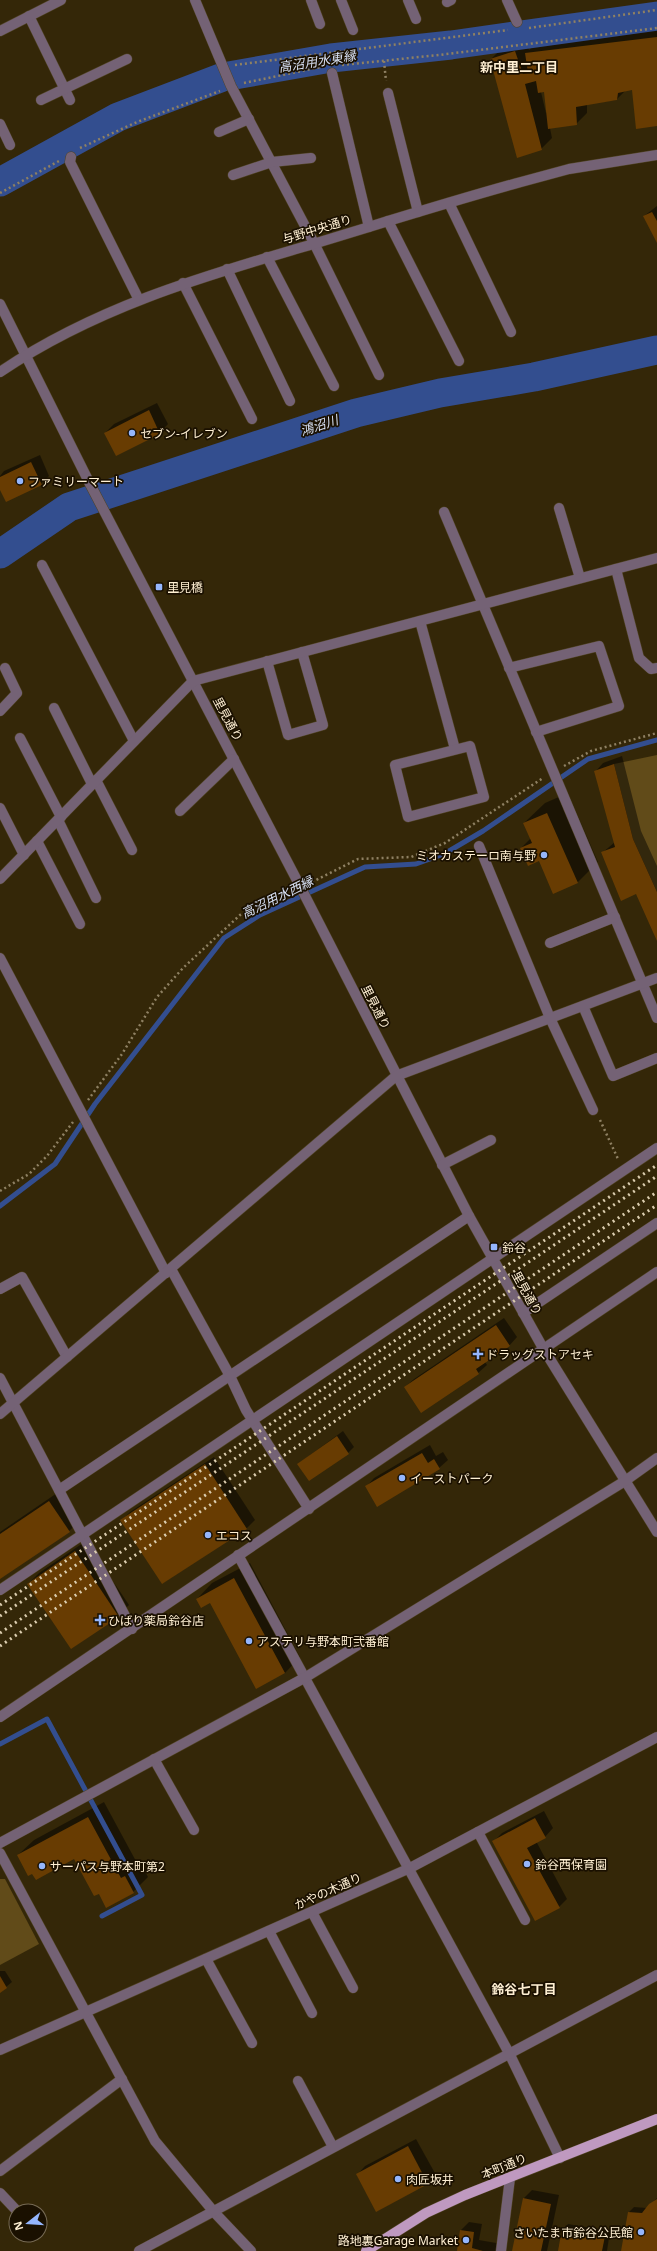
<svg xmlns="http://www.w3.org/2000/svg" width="657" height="2251" viewBox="0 0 657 2251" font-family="'Noto Sans','Noto Sans JP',sans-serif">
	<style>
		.green { fill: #614b19 }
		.shadow { fill: #0007; fill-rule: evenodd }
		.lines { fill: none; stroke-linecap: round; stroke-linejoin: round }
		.stream { stroke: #334e8f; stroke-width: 5 }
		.river { stroke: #334e8f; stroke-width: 29 }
		.building { fill: #683c02 }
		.minor-casing { stroke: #504324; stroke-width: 11 }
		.major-casing { stroke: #504324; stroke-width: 11 }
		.path { stroke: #8f8163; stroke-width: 2.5; stroke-dasharray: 2 3; stroke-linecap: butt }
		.minor { stroke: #746275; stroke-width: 10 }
		.major { stroke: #bf99c0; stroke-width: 10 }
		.rail { stroke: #dbcdaf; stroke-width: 3; stroke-dasharray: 2 4; stroke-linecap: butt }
		.poi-dot { fill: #95b6fd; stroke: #1a1000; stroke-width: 1.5 }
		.labels { text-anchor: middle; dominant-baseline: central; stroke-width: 3.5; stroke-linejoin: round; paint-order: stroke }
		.street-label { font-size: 12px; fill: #fff0d3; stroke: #1a1000 }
		.poi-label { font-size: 12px; fill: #fff0d3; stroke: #1a1000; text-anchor: start }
		.water-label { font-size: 13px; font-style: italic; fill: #d7e0f3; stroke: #1a1000 }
		.neighbourhood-label { font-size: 13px; font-weight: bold; fill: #fff0d3; stroke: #1a1000 }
	</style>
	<rect width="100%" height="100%" fill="#342708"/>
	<g class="green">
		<path d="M 657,755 L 657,892 L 633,839 L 614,764 Z"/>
		<path d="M 0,1879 L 5,1879 L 39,1944 L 0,1965 Z"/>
	</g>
	<g class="shadow">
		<path d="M 657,28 L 657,125 L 633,89 L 626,90 L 616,100 L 587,104 L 587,113 L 576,124 L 550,128 L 552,138 L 541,149 L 491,59 L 502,48 L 526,41 L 529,50 L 537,42 ZM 545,91 L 547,112 L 546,113 L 541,92 Z"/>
		<path d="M 657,206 L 657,241 L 644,216 Z"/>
		<path d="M 157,403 L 168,424 L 160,433 L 116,454 L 105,433 L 114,424 Z"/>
		<path d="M 40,455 L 49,476 L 41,484 L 0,488 L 0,476 L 4,471 Z"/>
		<path d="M 622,756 L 641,831 L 657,866 L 657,938 L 637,892 L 602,853 L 615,842 L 595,772 L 603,763 Z"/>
		<path d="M 568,793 L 598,862 L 578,882 L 521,848 L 531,838 L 524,823 L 545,803 Z"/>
		<path d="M 504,1318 L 517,1337 L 509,1346 L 485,1362 L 487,1365 L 478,1373 L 405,1387 L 414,1379 Z"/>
		<path d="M 343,1431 L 354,1447 L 348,1453 L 298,1464 Z"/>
		<path d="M 430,1445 L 436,1456 L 443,1452 L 448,1460 L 439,1468 L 366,1487 L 374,1478 Z"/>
		<path d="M 214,1457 L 255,1520 L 247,1528 L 163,1583 L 122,1520 L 130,1512 Z"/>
		<path d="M 60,1491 L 80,1521 L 69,1531 L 0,1578 L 0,1532 Z"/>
		<path d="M 86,1541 L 129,1605 L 118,1616 L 72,1648 L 28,1584 L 39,1573 Z"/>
		<path d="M 250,1563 L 300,1657 L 285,1673 L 211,1602 L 197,1599 L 212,1583 Z"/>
		<path d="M 104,1802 L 137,1863 L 140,1862 L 148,1877 L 133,1892 L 99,1893 L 75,1858 L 18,1855 L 34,1840 Z"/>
		<path d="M 544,1811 L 553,1828 L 545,1837 L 536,1841 L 567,1899 L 559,1907 L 493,1842 L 502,1833 Z"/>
		<path d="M 0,1971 L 5,1971 L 12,1982 L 0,1992 Z"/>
		<path d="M 416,2139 L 436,2175 L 428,2183 L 377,2211 L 357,2175 L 365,2166 Z"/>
		<path d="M 532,2190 L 559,2195 L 547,2251 L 513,2251 L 524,2198 Z"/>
		<path d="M 657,2198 L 657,2251 L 622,2251 L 629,2212 L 634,2207 L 647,2208 Z"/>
		<path d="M 469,2222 L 482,2224 L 479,2240 L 502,2244 L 501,2251 L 458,2251 L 461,2230 Z"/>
		<path d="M 568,2224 L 610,2231 L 607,2251 L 559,2251 L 563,2230 Z"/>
	</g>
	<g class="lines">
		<g class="stream">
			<path d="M 0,1206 L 55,1164 L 95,1104 L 224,938 L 260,915 L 365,867 L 416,864 L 444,854 L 483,831 L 588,759 L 657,740"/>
			<path d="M 0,1744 L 47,1719 L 142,1895 L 102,1916"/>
		</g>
		<g class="river">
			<path d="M 0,182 L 118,117 L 223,77 L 331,58 L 451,45 L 657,16"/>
			<path d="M 0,554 L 69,507 L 356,413 L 440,393 L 534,377 L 657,350"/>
		</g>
	</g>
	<g class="building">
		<path d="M 657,37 L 657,126 L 636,129 L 632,90 L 618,93 L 617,100 L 576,107 L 577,125 L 548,129 L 544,92 L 538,93 L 536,81 L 525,84 L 542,150 L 517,158 L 490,59 L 515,51 L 523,74 L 528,73 L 525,53 Z"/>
		<path d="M 652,212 L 657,221 L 657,243 L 643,216 Z"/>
		<path d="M 149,410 L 160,434 L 116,456 L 104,433 Z"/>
		<path d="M 31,462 L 42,485 L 6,502 L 0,490 L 0,477 Z"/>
		<path d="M 614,764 L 633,839 L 657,892 L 657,941 L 636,894 L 621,901 L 601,852 L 615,847 L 594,771 Z"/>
		<path d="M 547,813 L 578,883 L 553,894 L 539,861 L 528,866 L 520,848 L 532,843 L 523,823 Z"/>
		<path d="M 496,1325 L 510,1346 L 476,1369 L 479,1374 L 421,1413 L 404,1387 Z"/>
		<path d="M 337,1436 L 349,1454 L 309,1481 L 297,1464 Z"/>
		<path d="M 422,1453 L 428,1463 L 434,1459 L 440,1469 L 377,1507 L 365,1486 Z"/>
		<path d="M 205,1464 L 247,1529 L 162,1584 L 120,1520 Z"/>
		<path d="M 49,1501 L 70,1532 L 0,1579 L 0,1534 Z"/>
		<path d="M 75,1551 L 119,1617 L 71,1649 L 27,1584 Z"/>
		<path d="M 234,1578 L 285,1673 L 256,1689 L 210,1603 L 201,1608 L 196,1599 Z"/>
		<path d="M 88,1817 L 121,1878 L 125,1876 L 134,1893 L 106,1908 L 99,1894 L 94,1896 L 74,1859 L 36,1880 L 32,1874 L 28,1876 L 17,1855 Z"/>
		<path d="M 535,1818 L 546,1838 L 527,1848 L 560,1908 L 535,1921 L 492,1841 Z"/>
		<path d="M 0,1976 L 7,1988 L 0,1993 Z"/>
		<path d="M 408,2146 L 428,2184 L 376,2212 L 356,2174 Z"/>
		<path d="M 523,2198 L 551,2204 L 541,2251 L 512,2251 Z"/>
		<path d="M 657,2199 L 657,2251 L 621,2251 L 628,2212 L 642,2213 L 649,2204 Z"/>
		<path d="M 562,2229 L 605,2236 L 602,2251 L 558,2251 Z"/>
		<path d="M 460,2230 L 474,2232 L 472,2248 L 483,2251 L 457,2251 Z"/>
	</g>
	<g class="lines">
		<g class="minor-casing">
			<g id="minor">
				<path d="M 195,0 L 231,86 L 314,243 L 379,375"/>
				<path d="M 311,0 L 320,24"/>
				<path d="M 341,0 L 353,30"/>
				<path d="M 408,0 L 416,19"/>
				<path d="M 507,0 L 517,22"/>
				<path d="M 447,2 L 451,0"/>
				<path d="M 29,16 L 70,100"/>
				<path d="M 0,31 L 61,0"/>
				<path d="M 332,73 L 369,227"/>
				<path d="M 388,93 L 418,212"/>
				<path d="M 41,100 L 127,59"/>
				<path d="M 0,124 L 10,145"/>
				<path d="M 219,132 L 249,119"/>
				<path d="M 71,157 L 70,162 L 139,300"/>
				<path d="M 233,175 L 272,162 L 311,158"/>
				<path d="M 449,203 L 511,332"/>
				<path d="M 388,221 L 459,361"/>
				<path d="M 267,257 L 334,386"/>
				<path d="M 227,269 L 290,401"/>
				<path d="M 183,283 L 252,419"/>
				<path d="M 0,304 L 90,484 L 301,888 L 469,1216 L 543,1348 L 657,1532"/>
				<path d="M 0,372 C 93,309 197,278 303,247 C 376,225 448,202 521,182 L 569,169 L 657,155"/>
				<path d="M 559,508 L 580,578"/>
				<path d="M 444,512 L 657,1018"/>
				<path d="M 42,565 L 134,741"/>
				<path d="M 616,569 L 639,658 L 651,669 L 657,668"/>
				<path d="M 420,621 L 455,749"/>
				<path d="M 267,661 L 288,735 L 323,725 L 302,652"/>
				<path d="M 509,668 L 599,646 L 619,706 L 536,732"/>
				<path d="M 54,708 L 92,784"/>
				<path d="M 0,711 L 17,693 L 5,668"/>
				<path d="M 20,738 L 61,817"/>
				<path d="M 470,746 L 484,797 L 408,817 L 395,765 Z"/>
				<path d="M 96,780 L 132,850"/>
				<path d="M 0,808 L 24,855"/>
				<path d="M 180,811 L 234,759"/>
				<path d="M 58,820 L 96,898"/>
				<path d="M 37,841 L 80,924"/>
				<path d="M 479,846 L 550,1018 L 593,1110"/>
				<path d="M 0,879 L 193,681 L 657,558"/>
				<path d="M 550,943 L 615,917"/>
				<path d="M 0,958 L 166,1273"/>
				<path d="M 583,1006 L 613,1076 L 657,1058"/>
				<path d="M 442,1165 L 491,1140"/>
				<path d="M 171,1269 L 230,1376 L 246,1410 L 309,1509"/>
				<path d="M 0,1289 L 22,1277 L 67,1357"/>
				<path d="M 523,1313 L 657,1223"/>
				<path d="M 0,1378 L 132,1629"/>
				<path d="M 0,1414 L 396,1076 L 657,978"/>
				<path d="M 59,1490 L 469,1216"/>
				<path d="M 238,1555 L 509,2053 L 560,2158"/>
				<path d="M 0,1590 L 657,1148"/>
				<path d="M 0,1717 L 657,1272"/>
				<path d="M 154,1759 L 194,1830"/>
				<path d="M 478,1832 L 525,1920"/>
				<path d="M 0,1843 L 306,1677 L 625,1481 L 657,1458"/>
				<path d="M 0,1853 L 155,2141 L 214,2212 L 251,2251"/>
				<path d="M 312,1912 L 353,1988"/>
				<path d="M 269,1931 L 312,2013"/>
				<path d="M 206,1959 L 252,2043"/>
				<path d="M 0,2050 L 410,1868 L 657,1737"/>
				<path d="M 298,2081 L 333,2147"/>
				<path d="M 0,2171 L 122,2079"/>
				<path d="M 0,2193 L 17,2211"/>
				<path d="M 139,2251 L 657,1975"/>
				<path d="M 501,2251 L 510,2178"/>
			</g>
		</g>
		<g class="major-casing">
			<path id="major" d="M 366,2251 L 426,2213 L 465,2195 L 657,2119"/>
		</g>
		<g class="path">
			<path d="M 529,28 L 657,10"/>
			<path d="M 384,61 L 386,81"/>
			<path d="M 235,65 L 508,30"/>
			<path d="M 342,65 L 439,55 L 657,28"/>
			<path d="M 244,83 L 321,67"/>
			<path d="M 80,148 L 137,122 L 220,91"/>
			<path d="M 0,193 L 59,161"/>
			<path d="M 564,766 L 591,751 L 657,733"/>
			<path d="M 312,882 L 358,859 L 411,857 L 445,843 L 543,778"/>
			<path d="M 88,1100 L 122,1054 L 157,997 L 183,968 L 240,915 L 289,893"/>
			<path d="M 600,1120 L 618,1159"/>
			<path d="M 0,1191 L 29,1174 L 47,1156 L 73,1122"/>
		</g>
		<use href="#minor" class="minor"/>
		<use href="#major" class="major"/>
		<g class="rail">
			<path d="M 0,1605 L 657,1165"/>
			<path d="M 0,1616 L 657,1176"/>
			<path d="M 0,1633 L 657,1192"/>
			<path d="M 0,1646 L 657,1205"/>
		</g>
	</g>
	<g class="poi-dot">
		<circle cx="132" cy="433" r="4"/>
		<circle cx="20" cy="481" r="4"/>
		<rect x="155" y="583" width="8" height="8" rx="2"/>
		<circle cx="544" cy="855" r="4"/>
		<rect x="490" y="1243" width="8" height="8" rx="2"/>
		<path d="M476 1348h4v4h4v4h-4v4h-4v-4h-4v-4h4z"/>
		<circle cx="402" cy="1478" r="4"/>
		<circle cx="208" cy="1535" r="4"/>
		<path d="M98 1614h4v4h4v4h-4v4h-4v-4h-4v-4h4z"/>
		<circle cx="249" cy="1641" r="4"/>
		<circle cx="527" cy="1864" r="4"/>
		<circle cx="42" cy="1866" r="4"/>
		<circle cx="398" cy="2179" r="4"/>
		<circle cx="641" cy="2232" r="4"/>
		<circle cx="466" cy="2240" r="4"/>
	</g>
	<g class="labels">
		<g class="street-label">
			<text transform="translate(317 229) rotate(-17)">与野中央通り</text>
			<text transform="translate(228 719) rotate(62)">里見通り</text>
			<text transform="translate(376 1007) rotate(63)">里見通り</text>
			<text transform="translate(527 1293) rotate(61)">里見通り</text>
			<text transform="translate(328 1891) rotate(-24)">かやの木通り</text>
			<text transform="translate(504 2166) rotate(-22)">本町通り</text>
		</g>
		<g class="poi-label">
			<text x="140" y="433">セブン-イレブン</text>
			<text x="28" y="481">ファミリーマート</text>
			<text x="167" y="587">里見橋</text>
			<text x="536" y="855" text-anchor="end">ミオカステーロ南与野</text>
			<text x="502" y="1247">鈴谷</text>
			<text x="486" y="1354">ドラッグストアセキ</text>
			<text x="410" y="1478">イーストパーク</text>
			<text x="216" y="1535">エコス</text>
			<text x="108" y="1620">ひばり薬局鈴谷店</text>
			<text x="257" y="1641">アステリ与野本町弐番館</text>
			<text x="535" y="1864">鈴谷西保育園</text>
			<text x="50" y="1866">サーパス与野本町第2</text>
			<text x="406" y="2179">肉匠坂井</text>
			<text x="633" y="2232" text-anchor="end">さいたま市鈴谷公民館</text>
			<text x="458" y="2240" text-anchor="end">路地裏Garage Market</text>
		</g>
		<g class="water-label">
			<text transform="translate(317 61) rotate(-9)">高沼用水東縁</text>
			<text transform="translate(319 425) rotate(-18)">鴻沼川</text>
			<text transform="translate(277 897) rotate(-26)">高沼用水西縁</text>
		</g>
		<g class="neighbourhood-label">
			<text x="519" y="67">新中里二丁目</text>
			<text x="524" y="1989">鈴谷七丁目</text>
		</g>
	</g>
	<g transform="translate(28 2223) rotate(253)"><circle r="19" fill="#1a1000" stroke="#766a54"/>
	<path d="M0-3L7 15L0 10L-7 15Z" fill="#95b6fd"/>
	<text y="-6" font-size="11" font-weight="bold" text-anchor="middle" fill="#fff0d3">N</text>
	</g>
</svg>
